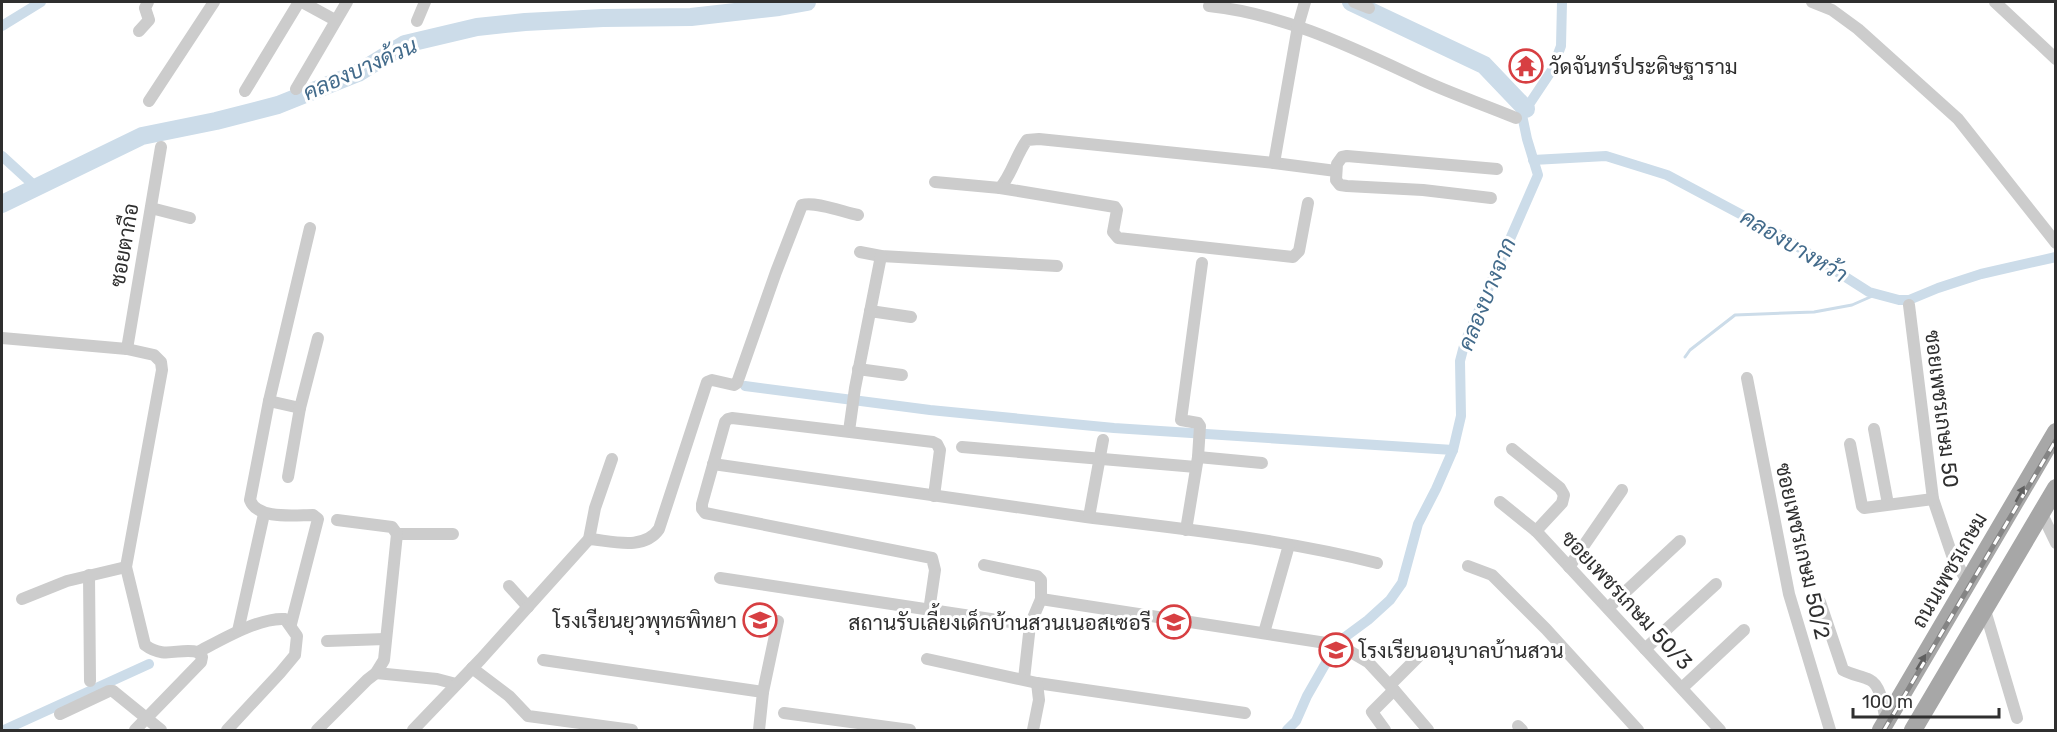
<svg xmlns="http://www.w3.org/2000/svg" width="2057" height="732" viewBox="0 0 2057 732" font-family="Rubik,Sarabun,sans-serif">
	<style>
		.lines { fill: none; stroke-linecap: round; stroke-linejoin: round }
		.stream { stroke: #ccdce9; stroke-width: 3 }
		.canal { stroke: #ccdce9; stroke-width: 10 }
		.river { stroke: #ccdce9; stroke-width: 18 }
		.minor { stroke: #ccc; stroke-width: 12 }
		.primary { stroke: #a7a7a7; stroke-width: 18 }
		.rail-casing { stroke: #848484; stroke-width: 5 }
		.rail { stroke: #fff; stroke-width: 3; stroke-dasharray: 9; stroke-linecap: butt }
		.oneway { fill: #5f5f5f }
		.labels { text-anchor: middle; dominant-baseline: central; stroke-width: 6; stroke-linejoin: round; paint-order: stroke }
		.poi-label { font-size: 21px; fill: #2f2f2f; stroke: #fff; text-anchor: start }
		.street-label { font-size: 21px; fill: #2f2f2f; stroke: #fff }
		.water-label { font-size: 22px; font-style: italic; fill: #436b8b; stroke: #fff }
	</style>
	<rect width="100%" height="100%" fill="#fff"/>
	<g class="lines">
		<path class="stream" d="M 1685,357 L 1690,350 L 1735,315 L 1814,312 L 1852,305 L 1877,294"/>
		<g class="canal">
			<path d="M 2,26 L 41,2"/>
			<path d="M 2,156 L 37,188"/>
			<path d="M 1533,160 L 1606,156 L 1667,175 L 1778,234 L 1869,292 L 1899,300 L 1909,300 L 1938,288 L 1981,274 L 2056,257"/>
			<path d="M 745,386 L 930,410 L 1114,428 L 1453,450"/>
			<path d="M 4,730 L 149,664"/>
			<path d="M 1287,730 L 1296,721 L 1307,696 L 1331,654 L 1345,637 L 1368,620 L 1390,600 L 1402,583 L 1418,524 L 1436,489 L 1453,450 L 1461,416 L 1460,361 L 1465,342 L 1538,175 L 1527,139 L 1522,115 L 1552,70 L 1561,46 L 1562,2"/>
		</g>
		<g class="river">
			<path d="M 1351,2 L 1484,65 L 1526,109"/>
			<path d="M 2,204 L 142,136 L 216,121 L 278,105 L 358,73 L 405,44 L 477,27 L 525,22 L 603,18 L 691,17 L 779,7 L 807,2"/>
		</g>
		<g class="minor">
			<path d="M 302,2 L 335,20"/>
			<path d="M 1354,2 L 1369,8"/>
			<path d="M 1812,2 L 1832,10 L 1858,29 L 1958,119 L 2056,243"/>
			<path d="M 1995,2 L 2056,59"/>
			<path d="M 1209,6 C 1285,14 1353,48 1422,80 C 1452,94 1485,105 1516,118"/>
			<path d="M 417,21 L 425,2"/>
			<path d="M 139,31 L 149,20 L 145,8 L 148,2"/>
			<path d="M 296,89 L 347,2"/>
			<path d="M 245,91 L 299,2"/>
			<path d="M 149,101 L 214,2"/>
			<path d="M 1274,163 L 1336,171"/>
			<path d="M 935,182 L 1000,188 C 1012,174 1016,155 1027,140 L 1039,139 L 1274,163 L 1298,26 L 1305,2"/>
			<path d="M 1000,188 L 1115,207 L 1117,210 L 1113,232 L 1118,238 L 1293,257 L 1299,251 L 1308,203"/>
			<path d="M 1491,198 L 1423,190 L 1347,186 L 1340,185 L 1336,180 L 1337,164 L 1342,157 L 1347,156 L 1497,169"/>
			<path d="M 151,208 L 190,218"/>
			<path d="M 860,252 L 881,256 L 1057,266"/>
			<path d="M 1909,305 L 1933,499 L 1952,555 L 1968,583"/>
			<path d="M 870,311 L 911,317"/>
			<path d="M 2,338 L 127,349 L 154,355 L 161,362 L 162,370 L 126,567 L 145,645 C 165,660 179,647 198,652 C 221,640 260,617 285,619 L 297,636 L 295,655 L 280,673 L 227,730"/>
			<path d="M 127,349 L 161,147"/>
			<path d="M 858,369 L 902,375"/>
			<path d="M 1747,378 L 1789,594 L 1830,730"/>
			<path d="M 269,401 L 300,408 L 318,338"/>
			<path d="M 1874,429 L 1888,504"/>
			<path d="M 849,431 L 855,388 L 881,256"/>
			<path d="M 1850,444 L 1862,506 L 1864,508 L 1933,499"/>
			<path d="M 962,447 L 1196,467"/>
			<path d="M 1512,449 L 1560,488 L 1564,495 L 1562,503 L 1536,531"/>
			<path d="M 1198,457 L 1262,463"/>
			<path d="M 713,464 C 837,482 961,500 1086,517 C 1183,529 1282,539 1377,563"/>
			<path d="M 288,477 L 300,408"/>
			<path d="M 1500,502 L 1536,531 L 1720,730"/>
			<path d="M 2041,512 L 2056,543"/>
			<path d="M 1089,517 L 1103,440"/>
			<path d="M 337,520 L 392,527 L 397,534 L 453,534"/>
			<path d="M 1186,530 L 1198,457 L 1200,426 L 1198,423 L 1181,420 L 1202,263"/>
			<path d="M 589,539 C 612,541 644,551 659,529 L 707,382 L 712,380 L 734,385 L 737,383 L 776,272 L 802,205 C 815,201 843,212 858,215"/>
			<path d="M 984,565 L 1037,576 L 1041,580 L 1041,599 L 1030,625 L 1024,679"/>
			<path d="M 1468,566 L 1492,575 L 1546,629 L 1638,730"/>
			<path d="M 1569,567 L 1622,490"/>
			<path d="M 89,575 L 90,681"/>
			<path d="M 720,578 L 1030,625"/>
			<path d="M 509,586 L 528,607"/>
			<path d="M 22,599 L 67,581 L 126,567"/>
			<path d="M 1041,599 L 1339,645 L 1368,662 L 1394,690 L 1428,730"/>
			<path d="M 1820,602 L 1843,670 C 1852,675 1862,676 1870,680 C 1882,686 1883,710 1886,721"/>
			<path d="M 1984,607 L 2017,718"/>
			<path d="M 1608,608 L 1680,541"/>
			<path d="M 929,611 L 935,570 L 932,558 L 705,513 L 702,509 L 702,504 L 725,422 L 728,419 L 732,418 L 933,442 L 937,444 L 940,450 L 934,496"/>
			<path d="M 291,624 L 318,519 L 313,515 C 295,515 257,520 250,500 L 269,401 L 310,228"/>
			<path d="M 238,631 L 264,514"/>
			<path d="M 1264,633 L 1289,545"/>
			<path d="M 327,641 L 385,639"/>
			<path d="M 1645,649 L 1716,584"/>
			<path d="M 927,659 L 1037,683 L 1245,713"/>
			<path d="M 543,660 L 763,692"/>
			<path d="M 472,668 L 509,696 L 528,716 L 632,730"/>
			<path d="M 376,673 L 437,679 L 456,684"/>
			<path d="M 1390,685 L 1422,653"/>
			<path d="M 1682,688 L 1744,630"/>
			<path d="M 784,713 L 910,730"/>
			<path d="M 60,714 L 109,691 L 113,691 L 161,730"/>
			<path d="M 1518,726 L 1522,730"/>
			<path d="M 135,730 L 201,662 L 202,657 L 198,652"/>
			<path d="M 317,730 L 367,680 L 376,673 L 384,660 L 397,534"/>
			<path d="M 413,730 L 481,659 L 589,539 L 595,508 L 612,459"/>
			<path d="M 759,730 L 763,692 L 778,621"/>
			<path d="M 1033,730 L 1039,700 L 1037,683"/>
			<path d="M 1385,730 L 1372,712 L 1394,690"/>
		</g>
		<g class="primary">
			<path d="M 1881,730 L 2056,432"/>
			<path d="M 1913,730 L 2056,488"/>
		</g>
		<g class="rail-casing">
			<path id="rail" d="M 1884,730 L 2056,440"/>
		</g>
		<use href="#rail" class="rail"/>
	</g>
	<defs><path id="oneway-solid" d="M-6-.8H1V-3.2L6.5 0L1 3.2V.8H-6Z" transform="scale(1.5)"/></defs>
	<g class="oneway">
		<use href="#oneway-solid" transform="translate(2020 494) rotate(-61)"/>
		<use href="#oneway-solid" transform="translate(1921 662) rotate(-59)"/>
	</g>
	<defs>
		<g id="temple-ring" transform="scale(1.725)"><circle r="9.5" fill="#fff" stroke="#d73f42" stroke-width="1.5"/><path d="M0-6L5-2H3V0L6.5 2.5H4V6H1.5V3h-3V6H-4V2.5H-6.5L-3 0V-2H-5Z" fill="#d73f42"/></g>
		<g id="school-ring" transform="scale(1.725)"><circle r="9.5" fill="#fff" stroke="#d73f42" stroke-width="1.5"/><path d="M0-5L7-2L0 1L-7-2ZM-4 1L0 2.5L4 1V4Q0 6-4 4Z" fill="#d73f42"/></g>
	</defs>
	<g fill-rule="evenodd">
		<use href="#temple-ring" x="1526" y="66"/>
		<use href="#school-ring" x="760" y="620"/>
		<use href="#school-ring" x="1174" y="622"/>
		<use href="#school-ring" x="1336" y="650"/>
	</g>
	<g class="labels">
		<g class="poi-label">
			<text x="1549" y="66">วัดจันทร์ประดิษฐาราม</text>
			<text x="737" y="620" text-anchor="end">โรงเรียนยุวพุทธพิทยา</text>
			<text x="1151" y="622" text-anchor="end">สถานรับเลี้ยงเด็กบ้านสวนเนอสเซอรี</text>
			<text x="1359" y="650">โรงเรียนอนุบาลบ้านสวน</text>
		</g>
		<g class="street-label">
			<text transform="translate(124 245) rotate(-80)">ซอยตากือ</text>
			<text transform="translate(1942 409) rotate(83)">ซอยเพชรเกษม 50</text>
			<text transform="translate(1803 551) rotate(77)">ซอยเพชรเกษม 50/2</text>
			<text transform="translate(1949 570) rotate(-60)">ถนนเพชรเกษม</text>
			<text transform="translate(1627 600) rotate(47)">ซอยเพชรเกษม 50/3</text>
		</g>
		<g class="water-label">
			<text transform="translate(360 69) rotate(-24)">คลองบางด้วน</text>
			<text transform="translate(1794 246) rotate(31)">คลองบางหว้า</text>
			<text transform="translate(1487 294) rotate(-68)">คลองบางจาก</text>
		</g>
	</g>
	<rect width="2057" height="732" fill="none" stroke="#2f2f2f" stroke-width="6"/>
	<path d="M1853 708v9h146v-9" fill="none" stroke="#2f2f2f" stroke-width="3"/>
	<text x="1862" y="708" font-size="18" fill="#2f2f2f" stroke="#ffffff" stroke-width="4.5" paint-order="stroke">100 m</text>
</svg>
